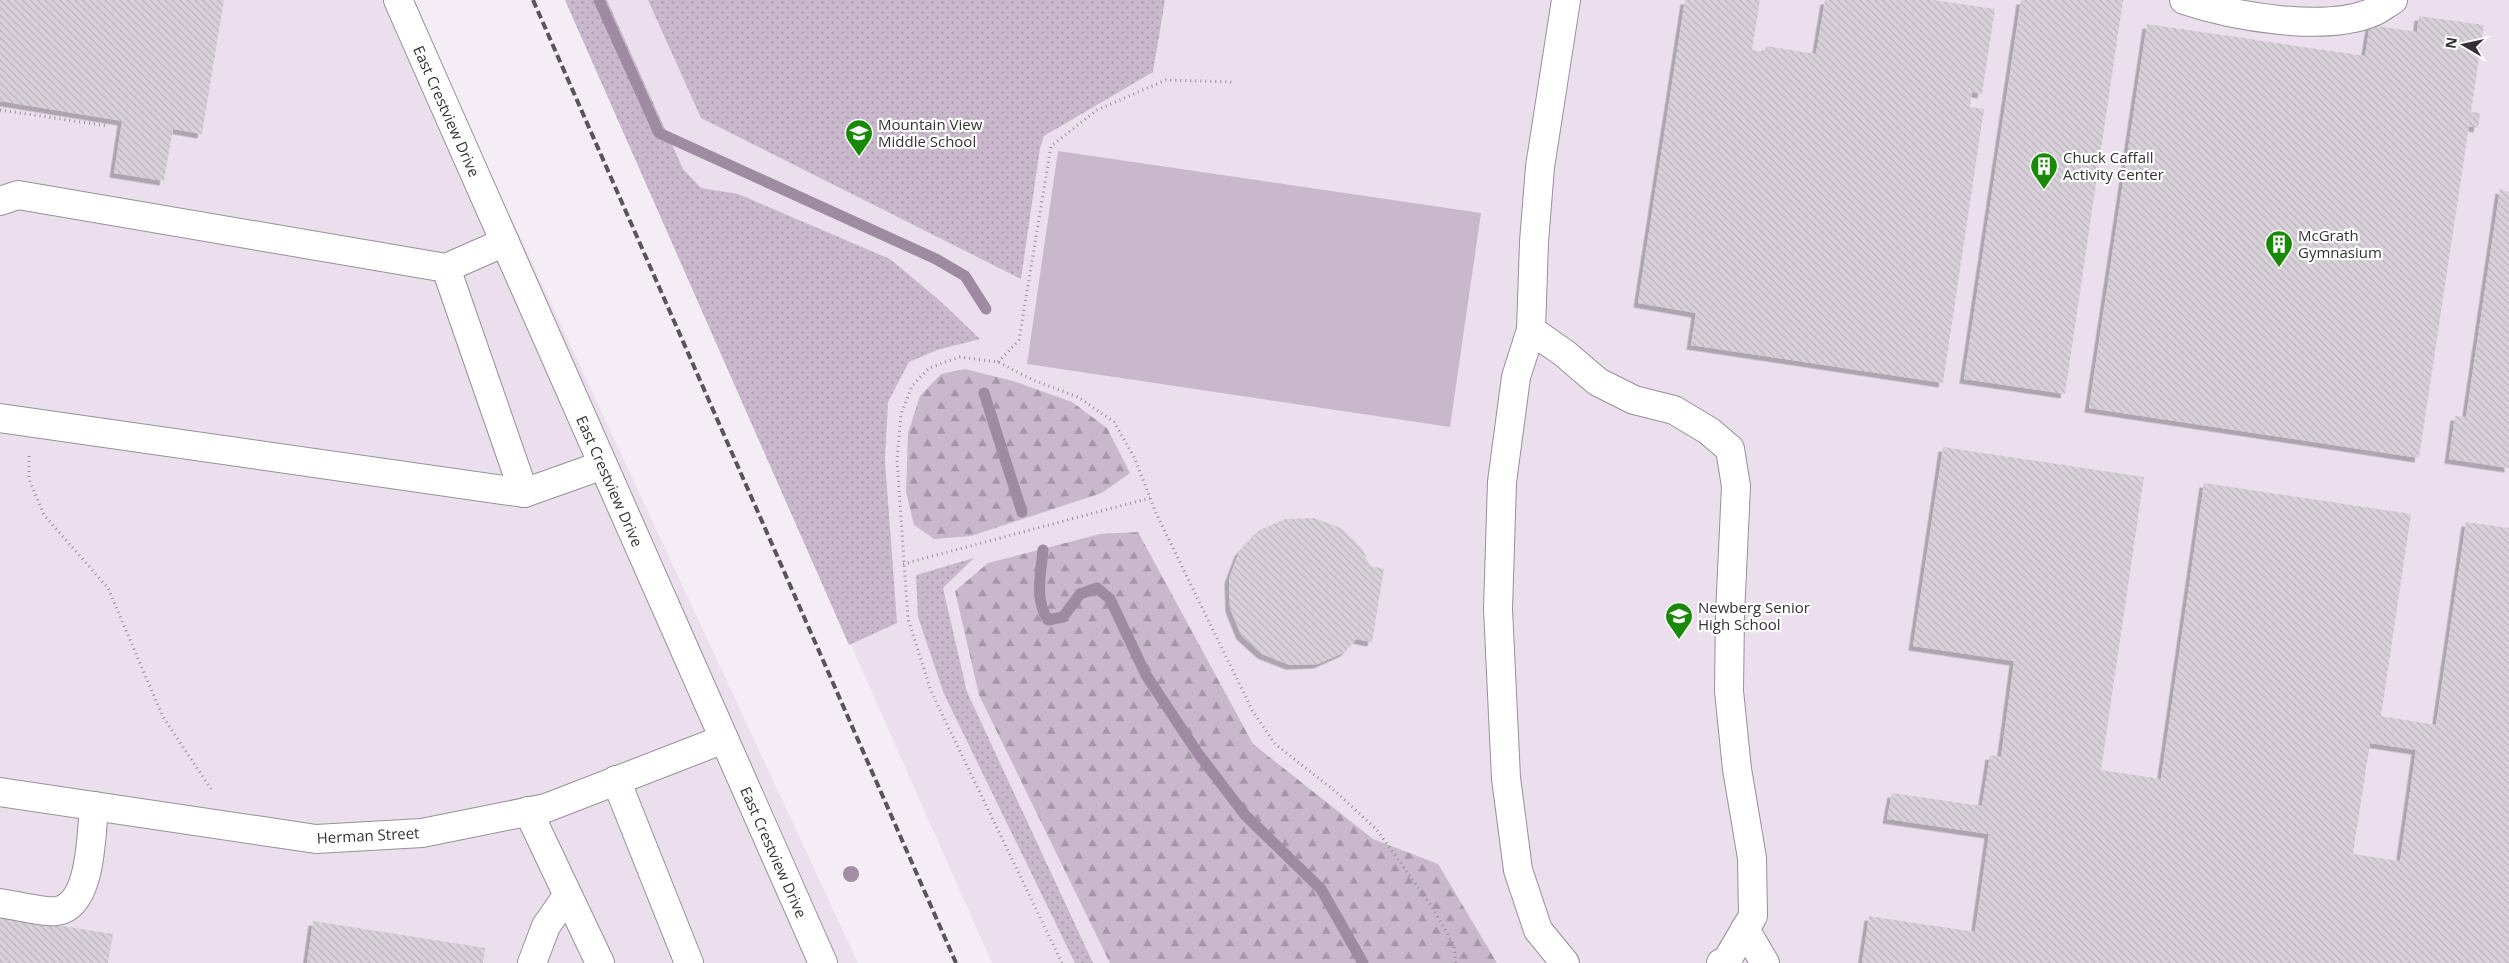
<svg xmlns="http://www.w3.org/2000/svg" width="2509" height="963" viewBox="0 0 2509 963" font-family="'Open Sans',sans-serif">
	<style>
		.built { fill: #ebdfed }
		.grass { fill: url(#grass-dots) }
		.forest { fill: url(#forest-firs) }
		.pitch { fill: #c9b8cc }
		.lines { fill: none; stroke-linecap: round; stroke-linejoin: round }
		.stream { stroke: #9e8aa1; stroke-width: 11 }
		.building { fill: url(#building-back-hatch); fill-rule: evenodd; filter: url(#shadow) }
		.minor-casing { stroke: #979098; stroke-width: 30 }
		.path { stroke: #948f95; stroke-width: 3; stroke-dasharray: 1 4; stroke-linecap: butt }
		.minor { stroke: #fff; stroke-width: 28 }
		.rail { stroke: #585559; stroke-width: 4; stroke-dasharray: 8 4; stroke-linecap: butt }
		.tree { fill: #a28da5 }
		.labels { text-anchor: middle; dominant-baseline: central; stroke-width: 4.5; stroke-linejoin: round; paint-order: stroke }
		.street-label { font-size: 15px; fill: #343134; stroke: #fff }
		.poi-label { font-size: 15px; fill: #343134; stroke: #fff; text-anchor: start }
	</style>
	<defs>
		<pattern id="grass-dots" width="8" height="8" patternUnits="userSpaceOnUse" patternTransform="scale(1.25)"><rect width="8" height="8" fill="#c9b8cc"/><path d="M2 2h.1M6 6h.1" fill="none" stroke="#a496a6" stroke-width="1.8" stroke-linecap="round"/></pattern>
		<pattern id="forest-firs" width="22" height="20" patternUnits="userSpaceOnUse" patternTransform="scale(1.25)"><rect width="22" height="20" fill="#c9b8cc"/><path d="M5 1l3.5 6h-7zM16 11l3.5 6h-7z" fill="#a496a6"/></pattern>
		<pattern id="building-back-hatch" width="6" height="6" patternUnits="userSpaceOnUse" patternTransform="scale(1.25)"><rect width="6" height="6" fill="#d8d1d9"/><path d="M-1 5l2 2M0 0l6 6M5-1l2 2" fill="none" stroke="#bab4bb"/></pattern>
		<filter id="shadow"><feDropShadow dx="-4.5" dy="4.5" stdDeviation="0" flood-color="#0004"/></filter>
	</defs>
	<rect width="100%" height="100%" fill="#f4edf5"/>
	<g class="built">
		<path d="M 0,0 L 410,0 L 858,963 L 0,963 Z"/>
		<path d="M 565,0 L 2509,0 L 2509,963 L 992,963 Z"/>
	</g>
	<g class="grass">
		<path d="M 565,0 L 607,0 L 683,169 L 701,188 L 738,194 L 890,259 L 938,299 L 980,339 L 937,350 L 909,362 L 888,402 L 885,460 L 897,623 L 849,645 Z"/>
		<path d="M 648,0 L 1165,0 L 1153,72 L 1044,136 L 1040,148 L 1021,279 L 701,118 Z"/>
		<path d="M 974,558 L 943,588 L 967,692 L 1093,963 L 1075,963 L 944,694 L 918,617 L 916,575 Z"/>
	</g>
	<g class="forest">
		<path d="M 965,369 L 1013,381 L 1072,402 L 1107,428 L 1130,473 L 1102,493 L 971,536 L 934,539 L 914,525 L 906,492 L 908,433 L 920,396 L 941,374 Z"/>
		<path d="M 1138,532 L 1253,744 L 1373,839 L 1438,864 L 1497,963 L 1110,963 L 979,695 L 955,591 L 988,563 L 1100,534 Z"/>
	</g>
	<path class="pitch" d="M 1058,151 L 1481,213 L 1450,427 L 1027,364 Z"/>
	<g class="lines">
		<g class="stream">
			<path d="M 599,0 L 659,133 L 936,259 L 965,276 L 986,309"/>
			<path d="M 984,393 L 1022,512"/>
			<path d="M 1043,550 C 1041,573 1034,599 1048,620 L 1063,617 L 1080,594 L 1097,588 L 1110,599 L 1146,675 L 1197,752 L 1245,815 L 1321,889 L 1363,963"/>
		</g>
	</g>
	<g class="building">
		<path d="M 0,0 L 224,0 L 202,134 L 173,129 L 164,181 L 114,173 L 122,121 L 0,101 Z"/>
		<path d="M 1685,0 L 1760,0 L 1752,50 L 1765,52 L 1766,46 L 1816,54 L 1825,0 L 1933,0 L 1995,9 L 1982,94 L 1972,92 L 1970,107 L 1984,109 L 1943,383 L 1691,345 L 1696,313 L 1638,303 Z"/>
		<path d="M 2021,0 L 2123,0 L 2065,394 L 1964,379 Z"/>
		<path d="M 2419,16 L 2484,25 L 2471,112 L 2480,113 L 2478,128 L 2469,126 L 2419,458 L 2089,408 L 2147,24 L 2365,56 L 2370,25 L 2417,32 Z"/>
		<path d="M 2500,189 L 2509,192 L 2509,468 L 2449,459 L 2455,416 L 2466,417 Z"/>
		<path d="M 1943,447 L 2144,477 L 2101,770 L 2161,779 L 2204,483 L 2411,514 L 2381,716 L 2436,725 L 2466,522 L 2509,528 L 2509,963 L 1862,963 L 1869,916 L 1975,932 L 1989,834 L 1887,819 L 1892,793 L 1982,806 L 1990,755 L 2001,757 L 2010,691 L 2014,661 L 1913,646 ZM 2370,743 L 2416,750 L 2400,861 L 2353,854 Z"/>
		<path d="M 1314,518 L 1341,528 L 1362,548 L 1370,566 L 1384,569 L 1372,642 L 1356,639 L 1345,652 L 1318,664 L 1290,665 L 1262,654 L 1241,635 L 1230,608 L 1229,579 L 1239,552 L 1258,531 L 1285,519 Z"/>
		<path d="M 0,916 L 113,934 L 108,963 L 0,963 Z"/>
		<path d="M 313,921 L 485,948 L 483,963 L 307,963 Z"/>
	</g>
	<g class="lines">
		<g class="minor-casing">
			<g id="minor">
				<path d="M 398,0 L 823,963"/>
				<path d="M 2184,0 C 2232,16 2325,33 2373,12 C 2380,9 2386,4 2393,0"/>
				<path d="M 0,201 L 18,195 L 446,268 L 505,242"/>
				<path d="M 446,268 L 524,493"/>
				<path d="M 1531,330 L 1564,353 L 1598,382 L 1634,400 L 1674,410 L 1709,431 L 1730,449 L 1736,486 L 1730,615 L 1729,691 L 1737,769 L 1752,858 L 1753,916 L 1727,960 L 1721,963"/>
				<path d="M 0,418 L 524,493 L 603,465"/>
				<path d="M 616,780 L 689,963"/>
				<path d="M 0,792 L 316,839 L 422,833 L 546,808 L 724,739"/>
				<path d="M 528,811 L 600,963"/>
				<path d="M 0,903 C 13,905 46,913 57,911 C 92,905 91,835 94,806"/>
				<path d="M 1745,929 L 1765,963"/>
				<path d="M 532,963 L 546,926 L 567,896"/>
				<path d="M 1565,963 L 1538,930 L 1518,870 L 1506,778 L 1498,609 L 1502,482 L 1516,377 L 1531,330 L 1534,242 L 1540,167 L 1566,0"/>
			</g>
		</g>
		<g class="path">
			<path d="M 0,110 L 108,126"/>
			<path d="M 998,362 L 1019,340 L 1051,146 L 1097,110 L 1166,80 L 1234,82"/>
			<path d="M 29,456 L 29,479 L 44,515 L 108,588 L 163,717 L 211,789"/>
			<path d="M 903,564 L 1150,498"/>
			<path d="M 1062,963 L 931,691 L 908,619 L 897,460 L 901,414 L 912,386 L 929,368 L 960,357 L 998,362 L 1033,380 L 1078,397 L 1114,422 L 1135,459 L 1156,513 L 1252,710 L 1275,744 L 1335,791 L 1377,830 L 1432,907 L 1454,945 L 1456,963"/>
		</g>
		<use href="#minor" class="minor"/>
		<path class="rail" d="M 533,0 L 956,963"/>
	</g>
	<circle class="tree" cx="851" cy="874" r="8"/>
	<defs>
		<g id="school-pin" transform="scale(1.4375)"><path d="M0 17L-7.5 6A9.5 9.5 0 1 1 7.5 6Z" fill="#198907" stroke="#fff"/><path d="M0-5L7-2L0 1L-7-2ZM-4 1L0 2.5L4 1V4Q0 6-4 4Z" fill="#fff"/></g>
		<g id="building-pin" transform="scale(1.4375)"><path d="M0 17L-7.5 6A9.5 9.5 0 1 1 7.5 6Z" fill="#198907" stroke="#fff"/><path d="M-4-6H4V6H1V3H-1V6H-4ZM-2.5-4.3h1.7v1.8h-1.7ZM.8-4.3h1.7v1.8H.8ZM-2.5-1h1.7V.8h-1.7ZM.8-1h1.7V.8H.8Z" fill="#fff"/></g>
	</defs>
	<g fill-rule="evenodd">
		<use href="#school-pin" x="859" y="133"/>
		<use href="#building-pin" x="2044" y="166"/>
		<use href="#building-pin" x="2279" y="244"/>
		<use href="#school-pin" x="1679" y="616"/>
	</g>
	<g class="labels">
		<g class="street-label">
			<text transform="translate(447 111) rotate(66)">East Crestview Drive</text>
			<text transform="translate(610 481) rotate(66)">East Crestview Drive</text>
			<text transform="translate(368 835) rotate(-3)">Herman Street</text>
			<text transform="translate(774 852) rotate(66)">East Crestview Drive</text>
		</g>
		<g class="poi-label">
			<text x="878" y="124">Mountain View<tspan x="878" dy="17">Middle School</tspan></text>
			<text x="2063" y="157">Chuck Caffall<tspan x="2063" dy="17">Activity Center</tspan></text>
			<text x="2298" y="235">McGrath<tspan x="2298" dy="17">Gymnasium</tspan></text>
			<text x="1698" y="607">Newberg Senior<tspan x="1698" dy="17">High School</tspan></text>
		</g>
	</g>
	<g transform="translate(2464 45) rotate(279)" stroke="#ffffff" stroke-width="4" paint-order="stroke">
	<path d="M0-4L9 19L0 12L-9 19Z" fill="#343134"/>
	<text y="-8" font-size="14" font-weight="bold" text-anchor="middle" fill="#343134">N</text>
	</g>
</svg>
